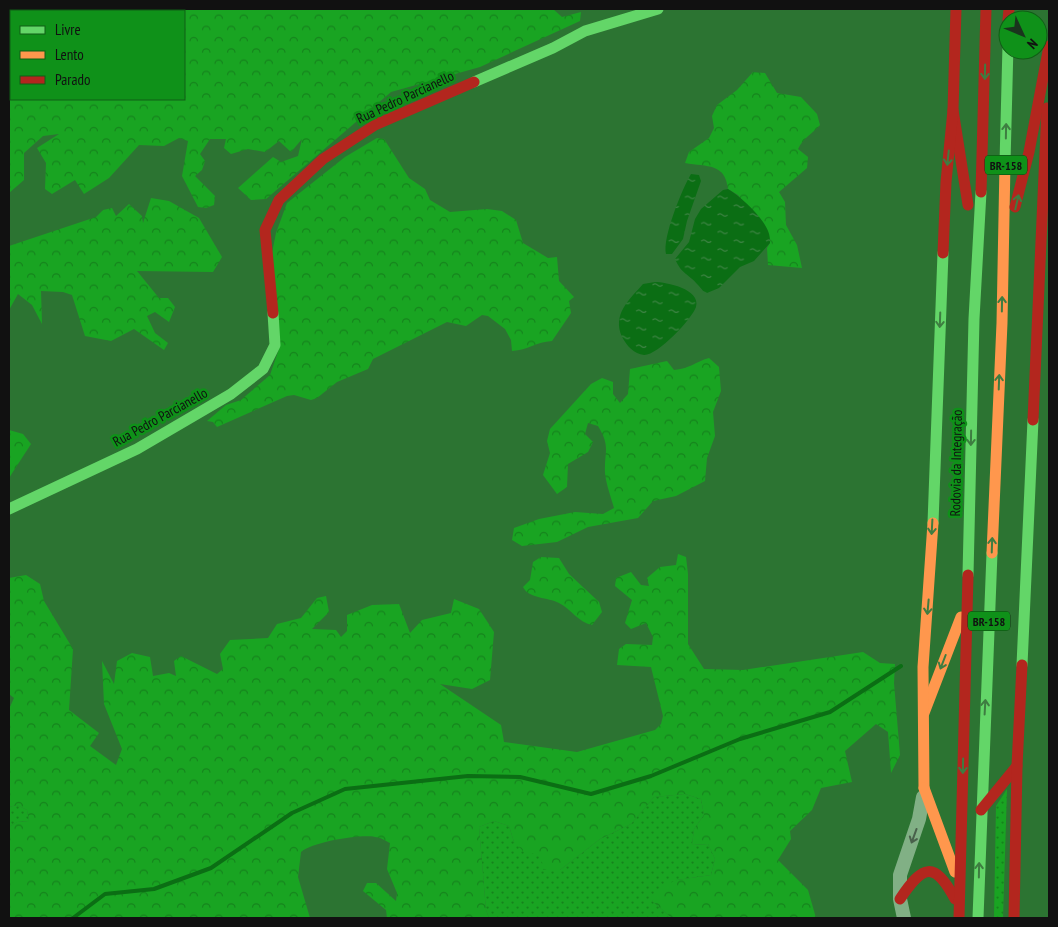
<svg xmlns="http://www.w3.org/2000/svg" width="1058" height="927" viewBox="0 0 1058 927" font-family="'PT Sans Narrow',sans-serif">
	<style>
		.grass { fill: url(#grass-dots) }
		.forest { fill: url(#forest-crowns); fill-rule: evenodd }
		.water { fill: url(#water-ripples) }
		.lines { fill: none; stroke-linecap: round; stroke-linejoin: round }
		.stream { stroke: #0b6e14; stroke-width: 4 }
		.street { stroke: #81b085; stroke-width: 14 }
		.fast { stroke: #63d668; stroke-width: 11 }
		.slow { stroke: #ff974d; stroke-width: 11 }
		.jam { stroke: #b3261e; stroke-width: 11 }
		.oneway { stroke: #3e7d41 }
		.oneway2 { stroke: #49604b }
		.labels { text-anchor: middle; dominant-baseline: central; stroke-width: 5; stroke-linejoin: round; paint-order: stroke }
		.shield { fill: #0f9119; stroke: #103713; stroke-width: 1 }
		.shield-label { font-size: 12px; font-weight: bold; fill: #111 }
		.street-label { font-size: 14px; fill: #111; stroke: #0f9119 }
	</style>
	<defs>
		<pattern id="grass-dots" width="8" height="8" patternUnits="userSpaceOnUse" patternTransform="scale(1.25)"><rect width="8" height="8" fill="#19a422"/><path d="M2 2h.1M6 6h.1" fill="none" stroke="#15841c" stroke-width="1.8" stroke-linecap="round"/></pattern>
		<pattern id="forest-crowns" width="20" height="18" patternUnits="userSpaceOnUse" patternTransform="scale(1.25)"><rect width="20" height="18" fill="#19a422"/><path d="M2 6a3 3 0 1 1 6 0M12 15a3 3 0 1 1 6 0" fill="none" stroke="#15841c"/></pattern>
		<pattern id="water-ripples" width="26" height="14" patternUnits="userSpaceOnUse" patternTransform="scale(1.25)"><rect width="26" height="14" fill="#0b6e14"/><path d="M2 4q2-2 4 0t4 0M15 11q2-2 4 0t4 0" fill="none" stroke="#3f8445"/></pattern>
	</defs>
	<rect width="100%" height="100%" fill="#2c7432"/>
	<g class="grass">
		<path d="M 1007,789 L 1003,918 L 994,918 L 996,806 Z"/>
		<path d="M 685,794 L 701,799 L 704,815 L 694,829 L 692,845 L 708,844 L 715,859 L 711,875 L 677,880 L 652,901 L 672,918 L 489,918 L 486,910 L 479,827 L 494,821 L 509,826 L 514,842 L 541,853 L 560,870 L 600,839 L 631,824 L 654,797 Z"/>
		<path d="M 17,805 L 27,810 L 29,821 L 17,822 L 9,827 L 9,807 Z"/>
	</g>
	<g class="forest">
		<path d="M 9,9 L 553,9 L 562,17 L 581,12 L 580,21 L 480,67 L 391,92 L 266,199 L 251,200 L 238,188 L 273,157 L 281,162 L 298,156 L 302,139 L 291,152 L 279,141 L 265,152 L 248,149 L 231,154 L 224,148 L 226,139 L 210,139 L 200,154 L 205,161 L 202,170 L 195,176 L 215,196 L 214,205 L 206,208 L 198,207 L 182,176 L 188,141 L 179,138 L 164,146 L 139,145 L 109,178 L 84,194 L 75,180 L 52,194 L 45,189 L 46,163 L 37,148 L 59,134 L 43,136 L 24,153 L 24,180 L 9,193 ZM 11,11 L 184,11 L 184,99 L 11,99 Z"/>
		<path d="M 753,72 L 765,73 L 777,93 L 801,97 L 817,114 L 820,125 C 812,134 803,138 798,149 L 808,157 L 807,168 L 779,192 L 785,202 L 786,225 L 797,245 L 802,268 L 768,265 L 767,248 L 770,243 L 768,231 L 738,195 L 728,189 C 725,163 708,167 685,163 L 689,152 L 709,138 L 714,128 L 712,116 L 717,105 L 737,90 Z"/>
		<path d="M 377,138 L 384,139 L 409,178 L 425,189 L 430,200 L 450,212 L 487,209 L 502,211 L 516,220 L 523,243 L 548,258 L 557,257 L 559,281 L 574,297 L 569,301 L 571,313 L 552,341 C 536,342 528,350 512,351 L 511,340 L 505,329 L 488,316 L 482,315 L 466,326 L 447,322 L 373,359 L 368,369 L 337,382 L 317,398 L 311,400 L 294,395 L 287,396 L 217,427 L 213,422 L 207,421 L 226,405 L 241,400 L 270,375 L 280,346 L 272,253 L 276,233 L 287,203 L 345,157 Z"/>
		<path d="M 151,198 L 169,201 L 199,218 L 222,257 L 213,272 L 137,271 L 159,298 L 168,298 L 175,307 L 169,322 L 155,312 L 147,316 L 155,333 L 168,343 L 164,350 L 134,329 L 111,341 L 85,336 L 72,295 L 63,292 L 41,291 L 42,324 L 32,305 L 18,294 L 9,310 L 9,246 L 96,217 L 103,210 L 112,208 L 116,216 L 129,204 L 142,216 L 143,223 Z"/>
		<path d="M 709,358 L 719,367 L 721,391 L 713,412 L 715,436 L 707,458 L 705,481 L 676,496 L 653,501 L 638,518 L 588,527 L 557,542 L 522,546 L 512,540 L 514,528 L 539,519 L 575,512 L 603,514 L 614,508 C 611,497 606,484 605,473 C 604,452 611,447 598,426 L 588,423 L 585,434 L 593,442 L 588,452 L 568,464 L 567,487 L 557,494 L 543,475 L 550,453 L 547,441 L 550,429 L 591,384 L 602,378 L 613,382 L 613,394 L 620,403 L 628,394 L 630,369 L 667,361 L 674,370 C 689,369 695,362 709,358 Z"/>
		<path d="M 9,430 L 23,434 L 31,444 L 9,478 Z"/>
		<path d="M 678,554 L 686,557 L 688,574 L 688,644 L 704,669 L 743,670 L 863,652 L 880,663 L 895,664 L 894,683 L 900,755 L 891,773 L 888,732 L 876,724 L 845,751 L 852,782 L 821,788 L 812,810 L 790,831 L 791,839 L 778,860 L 808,890 L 816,918 L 672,918 L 652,901 L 661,887 L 677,880 L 711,875 L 715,859 L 708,844 L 692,845 L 694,829 L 704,815 L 701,799 L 685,794 L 654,797 L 631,824 L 600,839 L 560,870 L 543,870 L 541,853 L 526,854 L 514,842 L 509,826 L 494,821 L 479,827 L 486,910 L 489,918 L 387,918 L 386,910 L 363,891 L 367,883 L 376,883 L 396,901 L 397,893 L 387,869 L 390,843 C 386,841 380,837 375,837 C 360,834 313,842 301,852 L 298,877 L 310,918 L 9,918 L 9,877 L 10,876 L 9,827 L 17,822 L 29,821 L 27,810 L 17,805 L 9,807 L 9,709 L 14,698 L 9,694 L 9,578 L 26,575 L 40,584 L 44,601 L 73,649 L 69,710 L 99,733 L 90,746 L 116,765 L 122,749 L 104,704 L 102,661 L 114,684 L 117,661 L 132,653 L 150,657 L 153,676 L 169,673 L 176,676 L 174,661 L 181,656 L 217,674 L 223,669 L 220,654 L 230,640 L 268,638 L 277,624 L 301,618 L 317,598 L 326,596 L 329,612 L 312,629 L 336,630 L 341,637 L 347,631 L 347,615 L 372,605 L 399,604 L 410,633 L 422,620 L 451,613 L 454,599 L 479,609 L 494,632 L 490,680 L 472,689 L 440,684 L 501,725 L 504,742 L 577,752 L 655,730 L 661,724 L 663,716 L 651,667 L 617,665 L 619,649 L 626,644 L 652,645 L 653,637 L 646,623 L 631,629 L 625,623 L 632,600 L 615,586 L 616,578 L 631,572 L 641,585 L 649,586 L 647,578 L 660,567 L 676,565 Z"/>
		<path d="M 541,557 L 559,558 L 569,574 L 599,602 L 602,612 L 592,625 C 578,622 571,609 559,603 C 548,597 529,599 523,587 L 530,580 L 533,562 Z"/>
	</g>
	<g class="water">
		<path d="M 691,174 L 699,175 L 701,181 L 687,221 L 683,239 L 672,254 L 666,254 C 662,238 682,189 691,174 Z"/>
		<path d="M 728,189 C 741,197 763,217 768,231 C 770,235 770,240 770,243 L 754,261 L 740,267 L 719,288 L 707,293 C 702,291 702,289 698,285 C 688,273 682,275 675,259 L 689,242 L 695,219 L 701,209 L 723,190 Z"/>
		<path d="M 655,282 C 666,282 701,289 696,307 C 692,319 657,356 644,355 C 634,354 627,346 622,337 C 612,314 629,300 643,284 Z"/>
	</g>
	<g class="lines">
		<path class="stream" d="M 73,918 L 105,894 L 154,889 L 211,868 L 292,813 L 345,789 L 468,776 L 520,777 L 591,794 L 651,776 L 740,739 L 830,712 L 901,666"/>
		<path class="street" d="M 904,918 L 900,899 L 900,875 L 919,819 L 923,797"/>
		<g class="fast">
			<path d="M 474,82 L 553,48 L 585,31 L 658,9"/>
			<path d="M 1005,163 L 1008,45"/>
			<path d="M 9,509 L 137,449 L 231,394 L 263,369 L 275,345 L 273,313"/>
			<path d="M 933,523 L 943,253"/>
			<path d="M 968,575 L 974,319 L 981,192"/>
			<path d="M 1022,665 L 1033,420"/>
			<path d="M 978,918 L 992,553"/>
		</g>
		<g class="slow">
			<path d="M 992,553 L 1002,323 L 1005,163"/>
			<path d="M 924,713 L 961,617"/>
			<path d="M 924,788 L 923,667 L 933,523"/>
			<path d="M 924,788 L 955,872"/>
		</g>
		<g class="jam">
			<path d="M 1008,20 L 1009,9"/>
			<path d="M 953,110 L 968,205"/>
			<path d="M 981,192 L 986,9"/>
			<path d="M 1015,207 L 1029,152 L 1049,46"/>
			<path d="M 943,253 L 946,182 L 953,110 L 956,9"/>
			<path d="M 273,313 L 265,230 L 279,200 L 323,159 L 375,125 L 474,82"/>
			<path d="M 1033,420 L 1047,108"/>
			<path d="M 981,810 L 1017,766"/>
			<path d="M 900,899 C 923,865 934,860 955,899"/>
			<path d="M 959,918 L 968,575"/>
			<path d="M 1014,918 L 1017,766 L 1022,665"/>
		</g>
	</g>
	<defs><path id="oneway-shaft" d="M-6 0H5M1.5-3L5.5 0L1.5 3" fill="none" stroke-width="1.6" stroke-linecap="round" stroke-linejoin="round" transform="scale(1.25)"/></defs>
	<g class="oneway">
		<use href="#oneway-shaft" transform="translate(985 72) rotate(91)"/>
		<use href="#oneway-shaft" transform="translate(1006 131) rotate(-89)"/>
		<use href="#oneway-shaft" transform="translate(948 158) rotate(96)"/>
		<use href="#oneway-shaft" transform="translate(1017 202) rotate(-77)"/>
		<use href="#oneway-shaft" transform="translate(1002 304) rotate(-89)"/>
		<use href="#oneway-shaft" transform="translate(940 320) rotate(92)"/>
		<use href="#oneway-shaft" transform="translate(999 382) rotate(-88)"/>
		<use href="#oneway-shaft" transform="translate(971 438) rotate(91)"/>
		<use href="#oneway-shaft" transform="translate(932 527) rotate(93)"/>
		<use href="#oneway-shaft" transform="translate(992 545) rotate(-88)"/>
		<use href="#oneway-shaft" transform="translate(928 607) rotate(95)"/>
		<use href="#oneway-shaft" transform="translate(943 662) rotate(111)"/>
		<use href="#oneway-shaft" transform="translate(985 707) rotate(-87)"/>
		<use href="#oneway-shaft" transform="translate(963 766) rotate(91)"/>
		<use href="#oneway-shaft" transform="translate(979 870) rotate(-89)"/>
	</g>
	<use class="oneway2" href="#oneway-shaft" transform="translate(914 836) rotate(110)"/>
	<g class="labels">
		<g class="shield">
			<rect x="985" y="155.5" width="42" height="19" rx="4"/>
			<rect x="968" y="611.5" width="42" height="19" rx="4"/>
		</g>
		<g class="shield-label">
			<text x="1006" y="165">BR-158</text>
			<text x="989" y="621">BR-158</text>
		</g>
		<g class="street-label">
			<text transform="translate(405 97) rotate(-25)">Rua Pedro Parcianello</text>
			<text transform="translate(160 417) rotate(-29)">Rua Pedro Parcianello</text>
			<text transform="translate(956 463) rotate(-89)">Rodovia da Integração</text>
		</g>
	</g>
	<rect width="1058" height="927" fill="none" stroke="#111111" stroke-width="20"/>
	<rect x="10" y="10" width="175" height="90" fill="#0f9119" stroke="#105e16"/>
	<rect x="20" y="26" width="25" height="8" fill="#63d668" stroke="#105e16"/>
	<text x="55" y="35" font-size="15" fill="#111111">Livre</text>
	<rect x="20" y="51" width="25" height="8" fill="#ff974d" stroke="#105e16"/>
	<text x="55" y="60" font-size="15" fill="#111111">Lento</text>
	<rect x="20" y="76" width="25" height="8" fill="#b3261e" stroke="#105e16"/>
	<text x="55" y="85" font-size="15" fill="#111111">Parado</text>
	<g transform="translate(1023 35) rotate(134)"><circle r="24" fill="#0f9119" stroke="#105e16"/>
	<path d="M0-4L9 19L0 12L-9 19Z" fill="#1a341d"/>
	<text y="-8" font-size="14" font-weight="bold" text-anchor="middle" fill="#111111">N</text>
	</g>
</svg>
